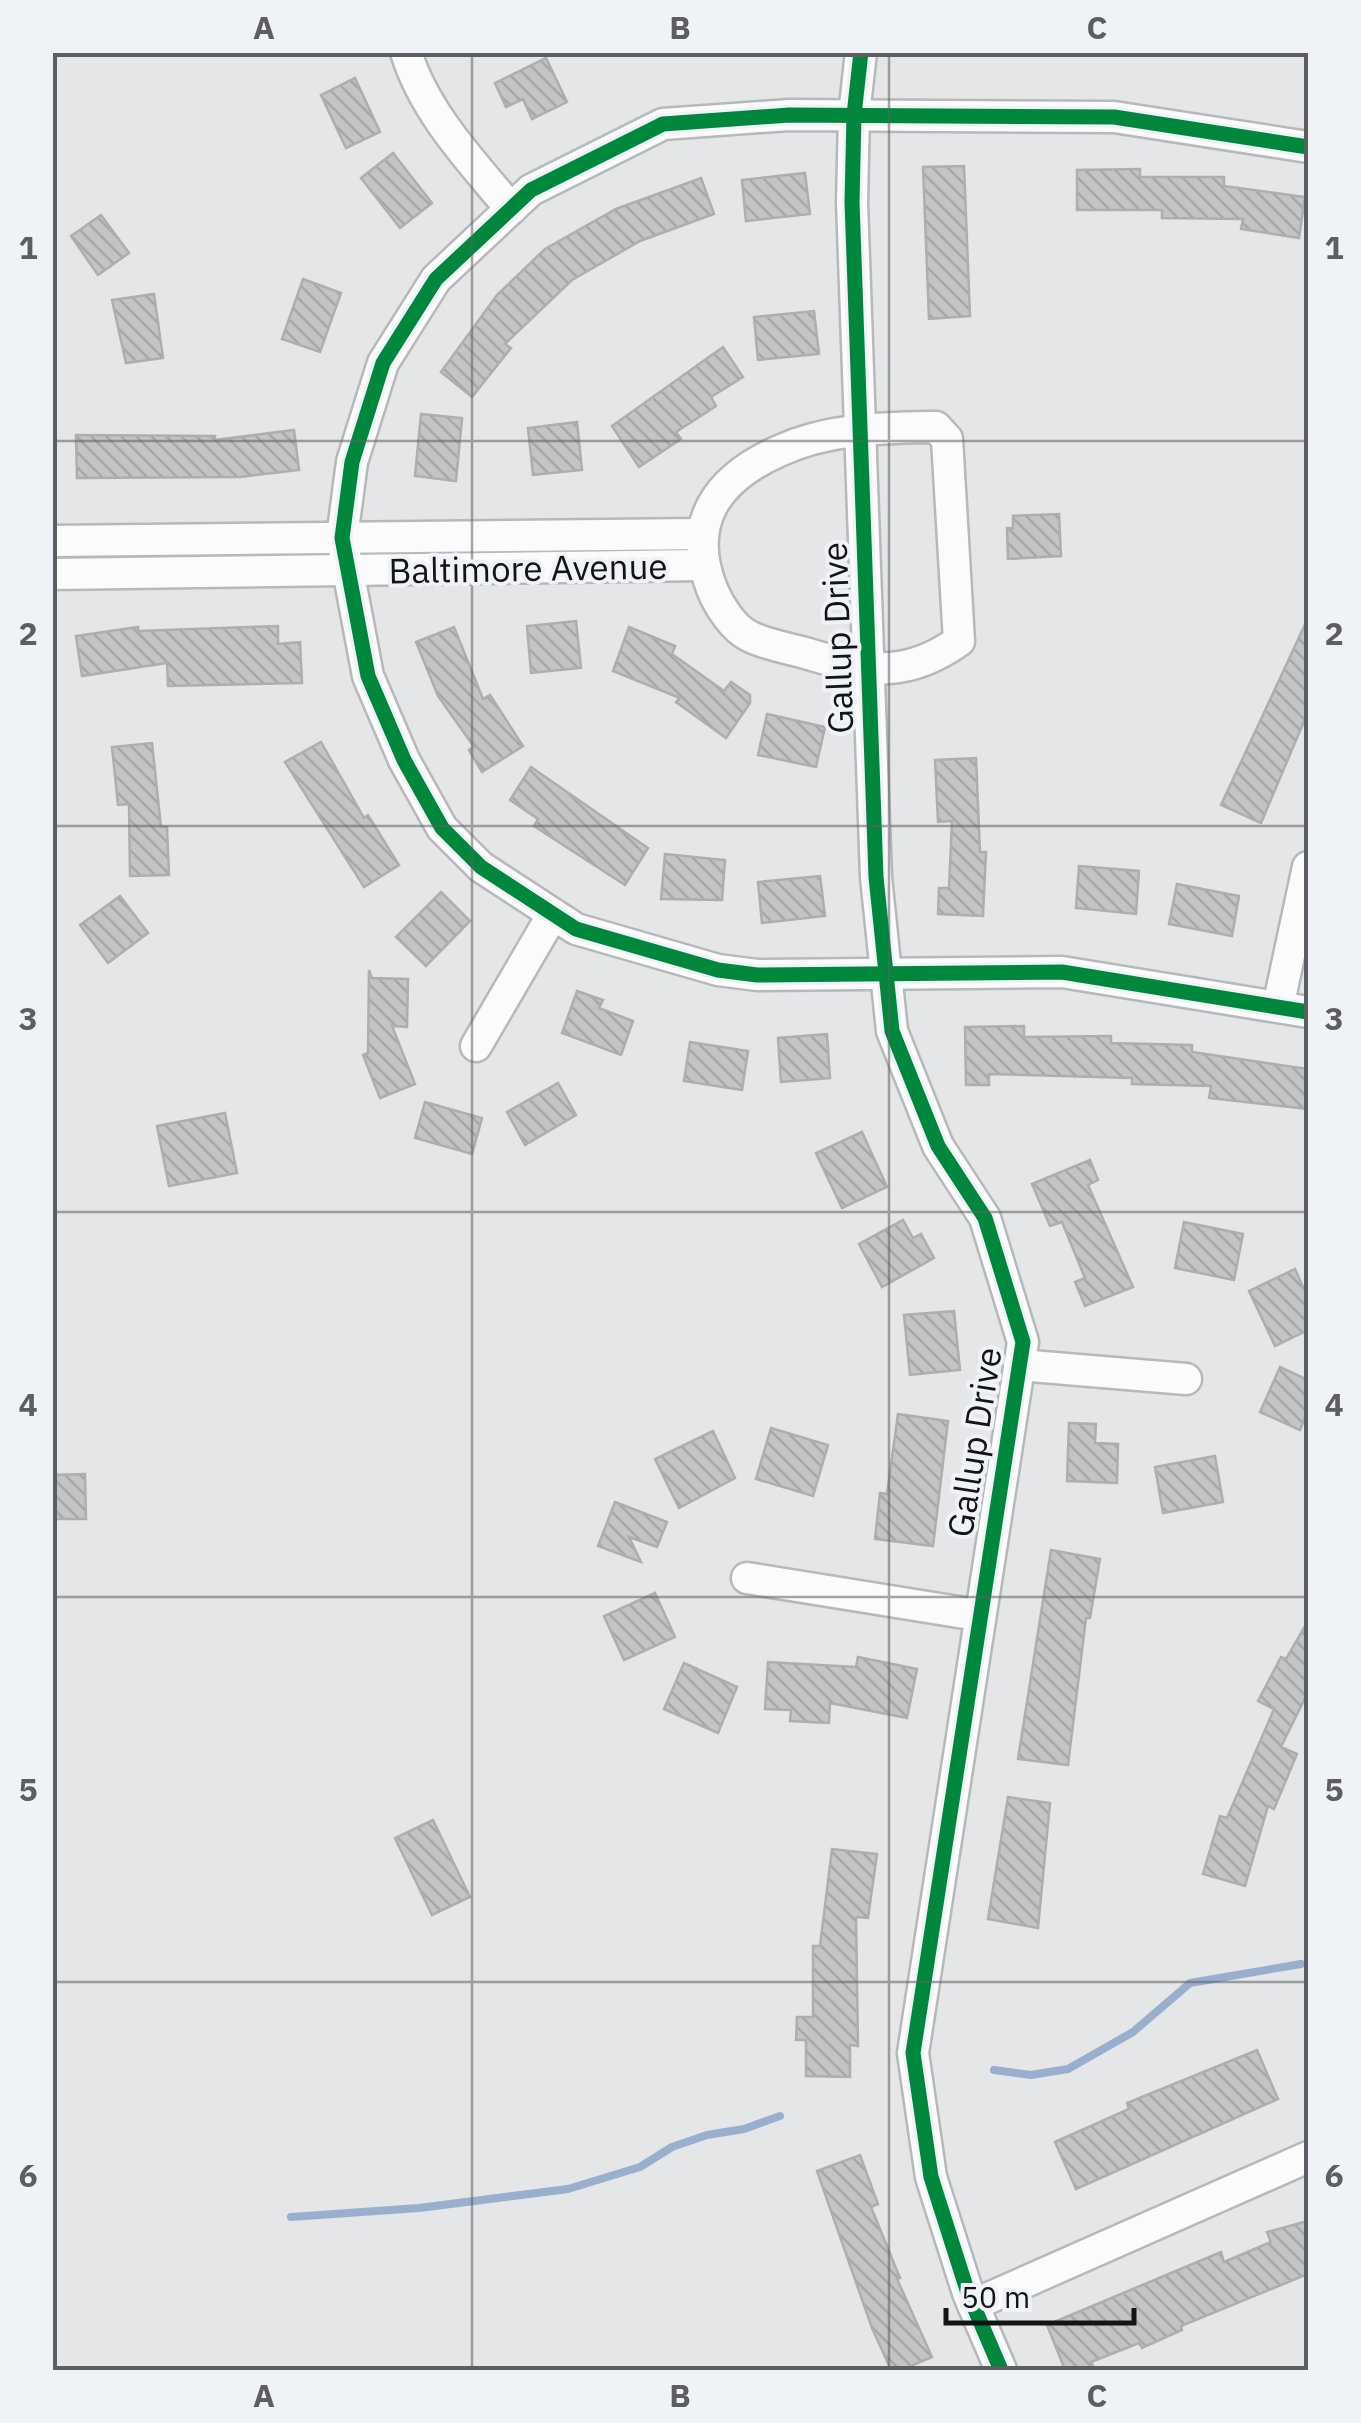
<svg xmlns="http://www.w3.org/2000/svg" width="1361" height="2423" viewBox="0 0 1361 2423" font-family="'IBM Plex Sans',sans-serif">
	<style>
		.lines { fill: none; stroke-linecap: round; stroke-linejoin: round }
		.stream { stroke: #9aafcd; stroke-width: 8 }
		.building { fill: url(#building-back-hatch); stroke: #adaeb0; stroke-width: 2.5 }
		.minor-casing { stroke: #b7b8ba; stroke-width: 35 }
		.minor { stroke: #fbfbfc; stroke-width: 30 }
		.cycleway-casing { stroke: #eff2f7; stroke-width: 21 }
		.cycleway { stroke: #00873e; stroke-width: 15 }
		.grid { fill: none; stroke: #5c5e60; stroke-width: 2.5; stroke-opacity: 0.55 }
		.labels { text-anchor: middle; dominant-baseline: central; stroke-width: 8; stroke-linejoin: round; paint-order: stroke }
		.street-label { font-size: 35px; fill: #131416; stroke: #eff2f7 }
		.neatline { fill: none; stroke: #5c5e60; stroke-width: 4 }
		.grid-label { font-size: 32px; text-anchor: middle; font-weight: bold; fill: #5c5e60 }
	</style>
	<defs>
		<pattern id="building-back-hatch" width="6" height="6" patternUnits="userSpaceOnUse" patternTransform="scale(2.5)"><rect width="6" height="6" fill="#c2c4c5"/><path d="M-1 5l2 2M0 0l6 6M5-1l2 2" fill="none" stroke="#a6a8a8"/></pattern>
	</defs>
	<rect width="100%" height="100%" fill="#e4e6e8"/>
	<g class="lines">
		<g class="stream">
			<path d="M 994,2070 L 1031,2075 L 1068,2069 L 1133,2032 L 1190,1983 L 1301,1964"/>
			<path d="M 291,2217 L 419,2208 L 568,2189 L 640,2167 L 672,2147 L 707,2135 L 744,2129 L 780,2116"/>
		</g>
	</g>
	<g class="building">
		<path d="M 546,58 L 567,102 L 532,119 L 523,99 L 506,107 L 495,83 Z"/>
		<path d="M 355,78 L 380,132 L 346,148 L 321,95 Z"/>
		<path d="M 393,153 L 432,203 L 400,228 L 361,178 Z"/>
		<path d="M 964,166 L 970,316 L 929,319 L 923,167 Z"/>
		<path d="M 1140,169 L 1140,177 L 1224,177 L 1224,186 L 1305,197 L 1299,238 L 1241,229 L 1243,219 L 1162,218 L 1162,210 L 1077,210 L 1077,170 Z"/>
		<path d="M 805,173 L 810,214 L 746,221 L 742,180 Z"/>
		<path d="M 701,178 L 714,214 L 640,241 L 572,280 L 505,344 L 511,348 L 472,397 L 441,372 L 497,295 L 545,249 L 616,209 Z"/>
		<path d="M 101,215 L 129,253 L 98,275 L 71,236 Z"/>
		<path d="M 303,279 L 341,293 L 320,352 L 282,339 Z"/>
		<path d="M 154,294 L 163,358 L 126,363 L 112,300 Z"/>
		<path d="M 814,311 L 819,354 L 758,360 L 754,317 Z"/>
		<path d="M 723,347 L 743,377 L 711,397 L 716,406 L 676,432 L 681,439 L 639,467 L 612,426 Z"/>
		<path d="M 421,414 L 462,418 L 456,481 L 415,476 Z"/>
		<path d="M 577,422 L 582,470 L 533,475 L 528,428 Z"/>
		<path d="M 294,430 L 299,470 L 240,477 L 77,478 L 76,435 L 215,436 L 215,440 Z"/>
		<path d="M 1059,514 L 1061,556 L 1008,559 L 1007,528 L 1013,528 L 1013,516 Z"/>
		<path d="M 1308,618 L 1308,712 L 1261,823 L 1221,805 Z"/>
		<path d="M 576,621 L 581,668 L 531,673 L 527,626 Z"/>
		<path d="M 278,626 L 278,644 L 300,642 L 302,683 L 168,686 L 167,663 L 82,676 L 76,636 L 138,627 L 138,631 Z"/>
		<path d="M 454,627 L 483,699 L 490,695 L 523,746 L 482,772 L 469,750 L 474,747 L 438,696 L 416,642 Z"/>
		<path d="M 629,627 L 675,646 L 672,654 L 724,691 L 731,682 L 750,695 L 750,703 L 726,738 L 676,702 L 680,698 L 613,671 Z"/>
		<path d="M 767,714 L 825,727 L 816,767 L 758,755 Z"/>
		<path d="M 321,742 L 364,818 L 368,815 L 399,865 L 364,887 L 285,762 Z"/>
		<path d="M 152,743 L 161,827 L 167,827 L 169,875 L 130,876 L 129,804 L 118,805 L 112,747 Z"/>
		<path d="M 976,758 L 980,852 L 986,852 L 983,916 L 938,914 L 939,888 L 949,888 L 952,821 L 938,822 L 935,760 Z"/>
		<path d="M 531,767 L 648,848 L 625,885 L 534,826 L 538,819 L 510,800 Z"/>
		<path d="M 665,854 L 725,860 L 722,900 L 661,899 Z"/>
		<path d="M 1079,866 L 1139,871 L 1136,914 L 1076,908 Z"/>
		<path d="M 820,876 L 825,916 L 762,923 L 758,882 Z"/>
		<path d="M 1177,884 L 1239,896 L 1232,936 L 1169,924 Z"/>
		<path d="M 441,892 L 470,921 L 426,966 L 396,937 Z"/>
		<path d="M 120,896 L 148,933 L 108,963 L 80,925 Z"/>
		<path d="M 369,970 L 372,978 L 408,979 L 407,1027 L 392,1026 L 415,1084 L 380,1098 L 363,1055 L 368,1053 Z"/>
		<path d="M 577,991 L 603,1000 L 599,1008 L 633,1021 L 621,1055 L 562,1033 Z"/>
		<path d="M 1024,1026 L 1024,1037 L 1111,1036 L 1111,1043 L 1192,1045 L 1192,1052 L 1308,1069 L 1308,1109 L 1209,1098 L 1211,1086 L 1132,1084 L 1132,1078 L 989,1074 L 989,1085 L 966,1085 L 965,1027 Z"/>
		<path d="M 827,1034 L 830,1078 L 781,1082 L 778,1038 Z"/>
		<path d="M 690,1042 L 748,1051 L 742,1090 L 684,1081 Z"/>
		<path d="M 558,1083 L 576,1115 L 525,1145 L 507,1112 Z"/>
		<path d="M 425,1102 L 482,1118 L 472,1154 L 415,1138 Z"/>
		<path d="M 225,1113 L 237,1173 L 169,1186 L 157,1126 Z"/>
		<path d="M 862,1132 L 887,1187 L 842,1208 L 816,1153 Z"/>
		<path d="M 1090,1160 L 1098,1180 L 1088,1185 L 1133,1287 L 1085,1306 L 1075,1282 L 1085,1278 L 1062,1222 L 1050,1226 L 1032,1184 Z"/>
		<path d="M 903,1220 L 913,1238 L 921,1234 L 934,1258 L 882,1287 L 859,1244 Z"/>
		<path d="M 1184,1222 L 1243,1234 L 1234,1280 L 1175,1268 Z"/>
		<path d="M 1295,1269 L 1308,1298 L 1308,1330 L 1275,1346 L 1249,1291 Z"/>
		<path d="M 954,1311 L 960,1370 L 910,1375 L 904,1315 Z"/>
		<path d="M 1280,1367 L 1308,1380 L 1308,1410 L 1300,1430 L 1260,1412 Z"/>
		<path d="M 898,1414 L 948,1421 L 933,1546 L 875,1539 L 880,1493 L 887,1494 Z"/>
		<path d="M 1069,1423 L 1096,1424 L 1095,1443 L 1118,1444 L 1117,1483 L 1067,1481 Z"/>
		<path d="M 771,1428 L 828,1445 L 813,1496 L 756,1479 Z"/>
		<path d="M 713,1431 L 735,1478 L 679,1508 L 655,1459 Z"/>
		<path d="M 1215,1456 L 1223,1502 L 1163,1513 L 1155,1467 Z"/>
		<path d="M 85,1474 L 86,1519 L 52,1519 L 52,1475 Z"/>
		<path d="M 615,1502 L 667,1522 L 657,1547 L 629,1537 L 641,1562 L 598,1546 Z"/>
		<path d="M 1051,1550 L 1100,1559 L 1090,1618 L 1086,1618 L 1068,1765 L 1018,1759 Z"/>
		<path d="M 655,1593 L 675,1637 L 624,1660 L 604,1616 Z"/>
		<path d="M 1308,1621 L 1308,1692 L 1281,1747 L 1297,1754 L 1274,1809 L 1268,1806 L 1245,1886 L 1203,1874 L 1220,1816 L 1227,1818 L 1274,1709 L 1258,1701 L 1281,1657 L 1286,1659 Z"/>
		<path d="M 858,1657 L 917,1669 L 907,1718 L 830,1703 L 829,1723 L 790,1721 L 791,1710 L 765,1709 L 768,1662 L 856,1667 Z"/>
		<path d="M 684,1663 L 737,1687 L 718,1733 L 664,1709 Z"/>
		<path d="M 1008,1797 L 1050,1803 L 1038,1928 L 988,1919 Z"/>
		<path d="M 433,1820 L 470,1897 L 432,1915 L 395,1838 Z"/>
		<path d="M 832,1849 L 877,1854 L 868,1918 L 856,1917 L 858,2046 L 850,2045 L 850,2077 L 806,2076 L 806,2040 L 796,2040 L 797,2017 L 813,2017 L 813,1946 L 820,1946 Z"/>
		<path d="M 1257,2050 L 1278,2099 L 1076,2189 L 1055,2142 L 1129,2109 L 1127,2103 Z"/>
		<path d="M 860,2155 L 878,2204 L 871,2207 L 900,2278 L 897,2279 L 932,2357 L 901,2370 L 891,2370 L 872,2328 L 817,2171 Z"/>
		<path d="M 1308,2221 L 1308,2274 L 1181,2326 L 1182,2330 L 1142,2348 L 1139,2343 L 1091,2362 L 1093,2366 L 1081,2370 L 1065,2370 L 1047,2325 L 1221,2252 L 1224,2262 L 1271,2242 L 1267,2232 Z"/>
	</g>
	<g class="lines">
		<g class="minor-casing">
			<g id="minor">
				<path d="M 406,52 C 424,112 472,162 511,209"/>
				<path d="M 861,52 L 854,115 L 852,202 L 876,877 L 892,1031 L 938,1146 L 985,1218 L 1023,1342 L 913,2053 L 931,2177 L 968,2293 L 1001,2370"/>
				<path d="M 1308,147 L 1114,117 L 789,115 L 663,124 L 531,190 L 436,279 L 383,363 L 352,462 L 342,538 L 368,676 L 404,760 L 442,828 L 481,867 L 576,929 L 718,970 L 757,975 L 1062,972 L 1308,1012"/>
				<path d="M 936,427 L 947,439 L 959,641 C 908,677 872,672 815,656 C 795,649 768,646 749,636 C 733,628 719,606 712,589 C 686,523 716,479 779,451 C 829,428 882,428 936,427 Z"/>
				<path d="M 52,541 L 700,534"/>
				<path d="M 52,574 L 703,565"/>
				<path d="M 1278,1007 L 1308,867"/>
				<path d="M 476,1046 L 553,914"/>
				<path d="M 1019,1365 L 1186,1379"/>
				<path d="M 747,1578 L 977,1615"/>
				<path d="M 973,2305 L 1308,2157"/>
			</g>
		</g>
		<use href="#minor" class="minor"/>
		<g class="cycleway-casing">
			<g id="cycleway">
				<path d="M 861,52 L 854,115 L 852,202 L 876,877 L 892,1031 L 938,1146 L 985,1218 L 1023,1342 L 913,2053 L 931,2177 L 968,2293 L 1001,2370"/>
				<path d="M 1308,147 L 1114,117 L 789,115 L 663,124 L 531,190 L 436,279 L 383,363 L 352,462 L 342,538 L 368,676 L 404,760 L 442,828 L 481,867 L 576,929 L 718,970 L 757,975 L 1062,972 L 1308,1012"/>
			</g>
		</g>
		<use href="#cycleway" class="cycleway"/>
	</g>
	<path class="grid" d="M 472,52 L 472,2370M 889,52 L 889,2370M 52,441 L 1308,441M 52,826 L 1308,826M 52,1212 L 1308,1212M 52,1597 L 1308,1597M 52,1982 L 1308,1982"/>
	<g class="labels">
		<g class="street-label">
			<text transform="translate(528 568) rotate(-1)">Baltimore Avenue</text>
			<text transform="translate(837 638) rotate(-92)">Gallup Drive</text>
			<text transform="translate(974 1442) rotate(-81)">Gallup Drive</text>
		</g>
	</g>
	<rect width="1361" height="2423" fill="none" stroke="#eff2f7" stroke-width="110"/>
	<path d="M946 2308v15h188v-15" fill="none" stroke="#131416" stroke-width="5"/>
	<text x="961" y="2308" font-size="30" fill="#131416" stroke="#eff2f7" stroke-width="8" paint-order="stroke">50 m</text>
	<rect x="55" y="55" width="1251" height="2313" class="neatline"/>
	<g class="grid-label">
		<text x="264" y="39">A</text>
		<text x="680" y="39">B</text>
		<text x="1097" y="39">C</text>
		<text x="28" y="259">1</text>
		<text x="1334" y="259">1</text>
		<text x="28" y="645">2</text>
		<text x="1334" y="645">2</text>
		<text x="28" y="1030">3</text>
		<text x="1334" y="1030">3</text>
		<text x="28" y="1416">4</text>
		<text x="1334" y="1416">4</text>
		<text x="28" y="1801">5</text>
		<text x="1334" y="1801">5</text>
		<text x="28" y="2187">6</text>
		<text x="1334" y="2187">6</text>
		<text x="264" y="2407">A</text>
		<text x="680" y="2407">B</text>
		<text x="1097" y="2407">C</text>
	</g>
</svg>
